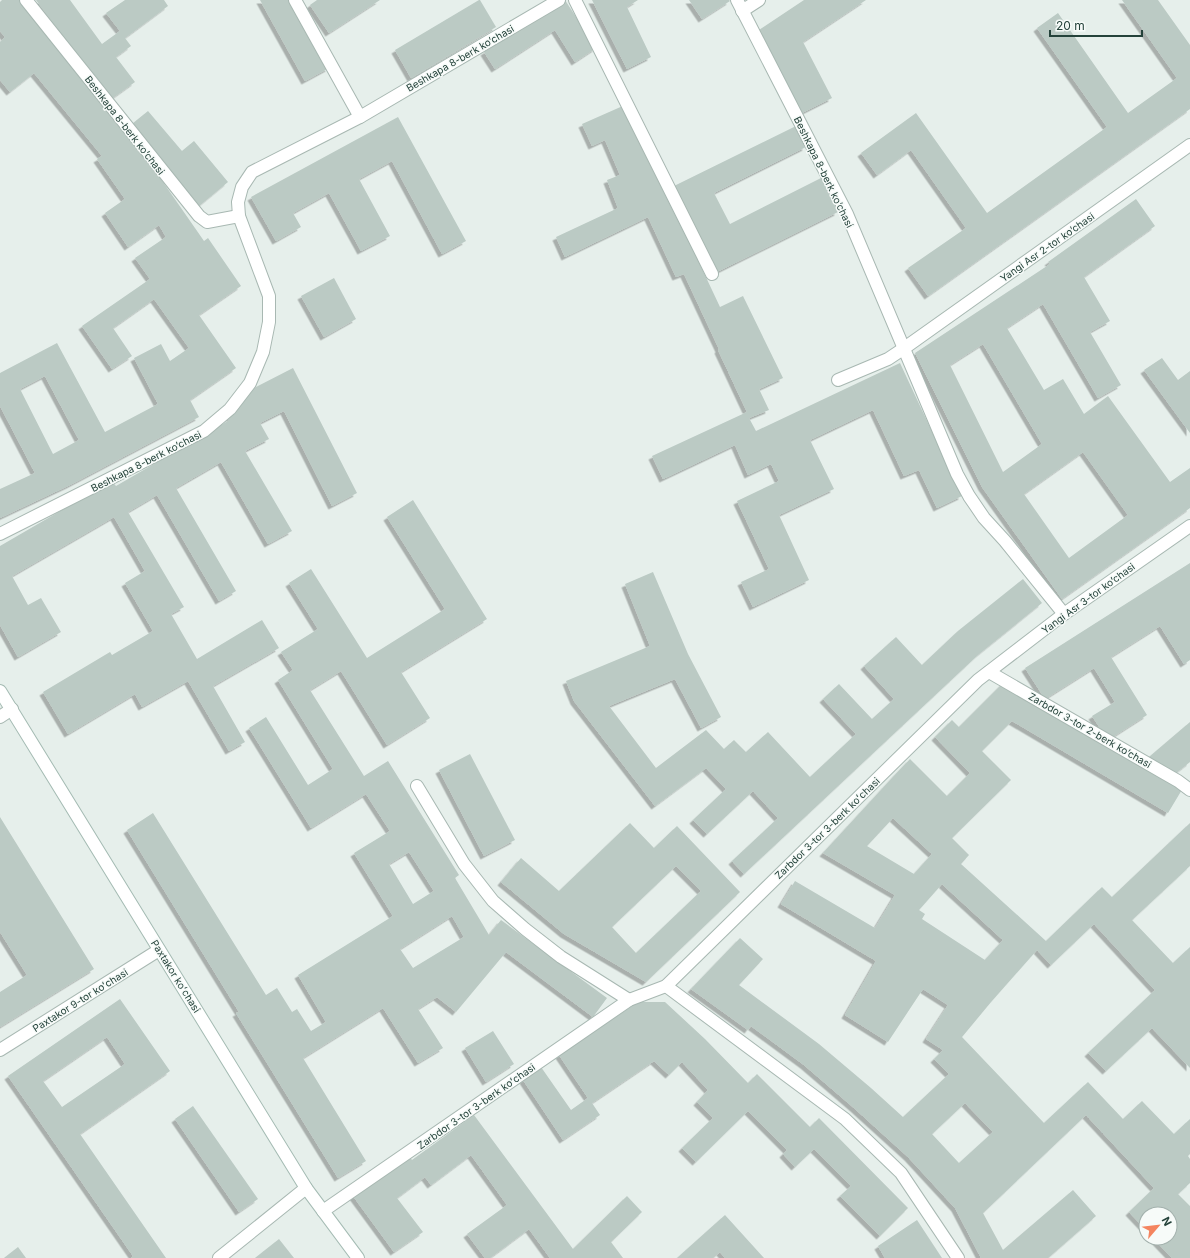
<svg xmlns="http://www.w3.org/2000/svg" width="1190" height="1258" viewBox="0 0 1190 1258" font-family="Inter,sans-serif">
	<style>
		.building { fill: #bbcac4; fill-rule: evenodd; filter: url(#shadow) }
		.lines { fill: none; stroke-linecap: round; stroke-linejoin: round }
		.service-casing { stroke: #a8b8b2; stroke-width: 14 }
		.minor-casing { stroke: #a8b8b2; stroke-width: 14 }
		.secondary-casing { stroke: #a4bbb3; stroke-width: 14 }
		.service { stroke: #fff; stroke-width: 12 }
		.minor { stroke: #fff; stroke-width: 12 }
		.secondary { stroke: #fff; stroke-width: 12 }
		.labels { text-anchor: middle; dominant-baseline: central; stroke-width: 3; stroke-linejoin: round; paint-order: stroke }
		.street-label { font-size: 10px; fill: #24423a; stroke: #f7fbf9 }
	</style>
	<defs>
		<filter id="shadow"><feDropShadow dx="-3.5" dy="3.5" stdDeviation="0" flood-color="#0004"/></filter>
	</defs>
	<rect width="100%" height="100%" fill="#e6efeb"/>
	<g class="building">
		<path d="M 2,0 L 20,0 L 131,136 L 204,241 L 208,238 L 241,286 L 199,315 L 236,368 L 190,400 L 199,417 L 70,485 L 0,518 L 0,489 L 35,473 L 0,406 L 0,373 L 57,343 L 105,432 L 158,404 L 134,358 L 161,344 L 170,361 L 189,348 L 154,299 L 113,328 L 132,356 L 112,369 L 82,326 L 150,279 L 135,258 L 166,237 L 159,225 L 128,247 L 105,213 L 125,199 L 97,159 L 102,156 L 34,73 L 10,92 L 0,80 L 0,42 L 5,37 L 0,31 L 0,2 ZM 45,376 L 79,440 L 53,454 L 20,389 Z"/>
		<path d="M 36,0 L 70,0 L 102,44 L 120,31 L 106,13 L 125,0 L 164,0 L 168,6 L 125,38 L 131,46 L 116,57 L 135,82 L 110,100 Z"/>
		<path d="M 260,0 L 291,0 L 329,68 L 305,81 Z"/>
		<path d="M 317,0 L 380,0 L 329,33 L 310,5 Z"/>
		<path d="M 479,0 L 480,0 L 496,27 L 411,78 L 395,50 Z"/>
		<path d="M 565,0 L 596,48 L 575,62 L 555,30 L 495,69 L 484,52 Z"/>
		<path d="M 592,0 L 638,0 L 627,7 L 651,57 L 627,69 Z"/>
		<path d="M 689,0 L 729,0 L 730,1 L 702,19 Z"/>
		<path d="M 804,0 L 866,0 L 803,42 L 832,98 L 802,113 L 759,30 Z"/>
		<path d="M 1122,0 L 1158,0 L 1190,45 L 1190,109 L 928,296 L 908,268 L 966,228 L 911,150 L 877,175 L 861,153 L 916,113 L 987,213 L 1107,127 L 1037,28 L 1058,13 L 1128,113 L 1177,78 Z"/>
		<path d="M 625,105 L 720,307 L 743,296 L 783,378 L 759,389 L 769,410 L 749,418 L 756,431 L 900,363 L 962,496 L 937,508 L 919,470 L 904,476 L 873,410 L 810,440 L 834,489 L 779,515 L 809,580 L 753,607 L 741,582 L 769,569 L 737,501 L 779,481 L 771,464 L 748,475 L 735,445 L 663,479 L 652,456 L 747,412 L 718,350 L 719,349 L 684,274 L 676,277 L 648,217 L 565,257 L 556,237 L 618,208 L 607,180 L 620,175 L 605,140 L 592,146 L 582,124 Z"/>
		<path d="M 148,111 L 182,151 L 194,141 L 228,182 L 199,206 L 132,124 Z"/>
		<path d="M 398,117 L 466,241 L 442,254 L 392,161 L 359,179 L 390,236 L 361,251 L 329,193 L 293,213 L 301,227 L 276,241 L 251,197 Z"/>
		<path d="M 796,126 L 806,147 L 714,193 L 730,224 L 821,178 L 838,212 L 717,272 L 674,186 Z"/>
		<path d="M 1136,199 L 1155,226 L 1084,277 L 1110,321 L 1090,332 L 1121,385 L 1098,398 L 1043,304 L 1007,328 L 1044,390 L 1063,379 L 1084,414 L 1108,396 L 1170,482 L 1190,468 L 1190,508 L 1062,599 L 982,487 L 915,353 L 1050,264 L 1048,262 ZM 983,344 L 1042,444 L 1003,472 L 950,365 ZM 1083,452 L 1128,515 L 1069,558 L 1024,494 Z"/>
		<path d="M 334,278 L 356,319 L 324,337 L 301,296 Z"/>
		<path d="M 1162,358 L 1178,380 L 1190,371 L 1190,433 L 1144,370 Z"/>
		<path d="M 293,368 L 357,493 L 332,506 L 284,411 L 260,423 L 269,439 L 245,451 L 292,531 L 268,544 L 221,462 L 176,488 L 236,591 L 219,601 L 157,495 L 128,512 L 184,607 L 171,614 L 197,659 L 262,620 L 279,648 L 213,686 L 245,742 L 229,751 L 188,681 L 142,707 L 135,694 L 68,734 L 43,692 L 110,652 L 112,655 L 153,631 L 125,583 L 145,571 L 114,517 L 12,576 L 28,605 L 41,598 L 61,632 L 18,657 L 0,625 L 0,546 L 112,481 L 116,486 L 228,421 L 246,392 Z"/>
		<path d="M 413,500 L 487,619 L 401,672 L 430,718 L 387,745 L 341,671 L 310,690 L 364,776 L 388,761 L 459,875 L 455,878 L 489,935 L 501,920 L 607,998 L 593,1017 L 506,952 L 456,1012 L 437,997 L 418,1009 L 443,1048 L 418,1063 L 383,1008 L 303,1058 L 366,1161 L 338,1178 L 236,1013 L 239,1012 L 127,830 L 153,813 L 266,995 L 277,988 L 292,1012 L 297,1009 L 311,1031 L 326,1022 L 298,975 L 393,916 L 354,853 L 390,831 L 366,794 L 311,828 L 249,728 L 266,717 L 308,785 L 333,769 L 278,680 L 293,670 L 281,652 L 318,629 L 289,583 L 311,569 L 367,658 L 445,609 L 387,517 ZM 409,852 L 434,891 L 413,904 L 389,864 ZM 452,916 L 464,937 L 413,968 L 400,949 Z"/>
		<path d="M 1190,563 L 1190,660 L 1184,664 L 1160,626 L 1111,657 L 1147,715 L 1108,740 L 1092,716 L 1115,702 L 1094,668 L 1045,699 L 1025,668 Z"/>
		<path d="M 653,572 L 688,654 L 721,717 L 701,728 L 675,679 L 609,706 L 656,768 L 706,730 L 724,749 L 734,740 L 746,752 L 768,732 L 810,777 L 856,734 L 823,699 L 839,684 L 872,719 L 894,699 L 864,666 L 896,637 L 922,665 L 958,631 L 1023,579 L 1042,603 L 979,654 L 744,874 L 732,861 L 778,818 L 753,791 L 707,834 L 693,820 L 726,789 L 706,768 L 655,806 L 574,701 L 566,681 L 650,646 L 625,584 Z"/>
		<path d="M 1004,682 L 1183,788 L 1168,813 L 1012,721 L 982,751 L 1011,780 L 952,838 L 969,855 L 961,864 L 1046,941 L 1102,887 L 1112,897 L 1190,823 L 1190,866 L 1132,920 L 1173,963 L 1190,947 L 1190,1068 L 1152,1028 L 1106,1071 L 1088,1053 L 1155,990 L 1094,924 L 1051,965 L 1037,950 L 991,1002 L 962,1037 L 1044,1123 L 1088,1082 L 1123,1119 L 1142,1101 L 1174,1134 L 1190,1119 L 1190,1154 L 1188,1156 L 1190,1159 L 1190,1183 L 1178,1194 L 1190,1206 L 1190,1258 L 1172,1258 L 1153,1238 L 1170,1238 L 1170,1214 L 1146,1214 L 1146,1230 L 1129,1212 L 1154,1188 L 1086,1115 L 983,1213 L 1003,1250 L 1073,1190 L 1096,1216 L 1048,1258 L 981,1258 L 955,1208 L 908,1157 L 854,1108 L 804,1065 L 751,1026 L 748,1030 L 691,989 L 740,938 L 763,959 L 739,985 L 819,1044 L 871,1088 L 903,1117 L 949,1074 L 934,1059 L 943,1050 L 926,1039 L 948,1005 L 923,989 L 888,1042 L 845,1015 L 876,961 L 781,904 L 795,881 L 875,928 L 895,895 L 823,853 L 893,777 L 910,759 L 947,796 L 970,773 L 935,737 L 952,720 L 959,727 ZM 893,818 L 932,854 L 914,874 L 867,846 ZM 942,884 L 1003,940 L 985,960 L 922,919 L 925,914 L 919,910 ZM 965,1103 L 993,1132 L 959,1163 L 932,1134 Z"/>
		<path d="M 1190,722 L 1190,762 L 1176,773 L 1149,757 Z"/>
		<path d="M 470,754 L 515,840 L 484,856 L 439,770 Z"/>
		<path d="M 0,817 L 94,969 L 0,1027 L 0,992 L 27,975 L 0,932 Z"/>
		<path d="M 630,823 L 654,848 L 677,826 L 740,892 L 646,982 L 564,934 L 501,882 L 521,858 L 559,891 ZM 676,866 L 701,891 L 636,953 L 612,927 Z"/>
		<path d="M 120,999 L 170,1071 L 80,1134 L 166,1258 L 131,1258 L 133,1256 L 8,1076 ZM 107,1037 L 125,1064 L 62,1107 L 43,1081 Z"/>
		<path d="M 638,1002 L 665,1002 L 705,1039 L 748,1083 L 757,1074 L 810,1127 L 819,1118 L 908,1208 L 880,1236 L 840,1196 L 851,1186 L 814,1149 L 795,1167 L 783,1154 L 787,1150 L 748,1111 L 696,1162 L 682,1148 L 713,1118 L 697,1102 L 708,1090 L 682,1062 L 669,1075 L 654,1061 L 592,1103 L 600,1115 L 563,1140 L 523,1080 L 541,1067 L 571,1110 L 588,1098 L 559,1055 Z"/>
		<path d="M 493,1031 L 514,1064 L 486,1082 L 465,1048 Z"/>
		<path d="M 193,1106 L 258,1199 L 239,1212 L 175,1119 Z"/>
		<path d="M 474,1115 L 573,1249 L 627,1196 L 642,1212 L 611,1242 L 623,1258 L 550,1258 L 529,1229 L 490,1258 L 485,1258 L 467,1234 L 507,1205 L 471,1155 L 431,1185 L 425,1177 L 397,1198 L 423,1232 L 394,1252 L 353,1196 L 408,1155 L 412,1160 Z"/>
		<path d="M 725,1215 L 764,1258 L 725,1258 L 720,1252 L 713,1258 L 677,1258 Z"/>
		<path d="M 917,1220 L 942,1258 L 885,1258 L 878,1246 Z"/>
		<path d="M 279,1239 L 294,1258 L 255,1258 Z"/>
		<path d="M 18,1247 L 26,1258 L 4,1258 Z"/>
	</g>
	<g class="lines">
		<g class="service-casing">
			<path id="service" d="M 838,380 L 888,359 L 903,349"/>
		</g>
		<g class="minor-casing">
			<g id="minor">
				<path d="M 26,0 L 199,216 L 207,222 L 239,216"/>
				<path d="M 295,0 L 360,117"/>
				<path d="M 575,0 L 712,274"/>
				<path d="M 737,0 L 847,214 L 957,474 L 969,496 L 984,518 L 1005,541 L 1064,614"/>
				<path d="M 742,11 L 759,0"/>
				<path d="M 903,349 L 1190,145"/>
				<path d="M 0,534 L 204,431 L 230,409 L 250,383 L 263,352 L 269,322 L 269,296 L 239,216 L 238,202 L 242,187 L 252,172 L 360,117 L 559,0"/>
				<path d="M 989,672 L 1164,773 L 1178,781 L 1190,790"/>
				<path d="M 0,717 L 12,709"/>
				<path d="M 417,786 L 464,864 L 493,901 L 525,929 L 561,957 L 629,1000"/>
				<path d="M 666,986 L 845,1119 L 901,1173 L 958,1258"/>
				<path d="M 0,1050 L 159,950"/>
				<path d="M 323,1211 L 629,1000 L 666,986 L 978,680 L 1064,614 L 1190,526"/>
				<path d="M 219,1258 L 306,1188"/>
			</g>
		</g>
		<g class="secondary-casing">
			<path id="secondary" d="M 0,691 L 306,1188 L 358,1258"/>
		</g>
		<use href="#service" class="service"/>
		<use href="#minor" class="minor"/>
		<use href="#secondary" class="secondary"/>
	</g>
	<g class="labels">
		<g class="street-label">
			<text transform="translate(460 58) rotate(-30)">Beshkapa 8-berk koʼchasi</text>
			<text transform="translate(125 125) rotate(52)">Beshkapa 8-berk koʼchasi</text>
			<text transform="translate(824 172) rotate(64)">Beshkapa 8-berk koʼchasi</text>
			<text transform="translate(1047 247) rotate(-35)">Yangi Asr 2-tor koʼchasi</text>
			<text transform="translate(146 461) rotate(-27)">Beshkapa 8-berk koʼchasi</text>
			<text transform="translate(1088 598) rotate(-36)">Yangi Asr 3-tor koʼchasi</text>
			<text transform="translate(1090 730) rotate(30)">Zarbdor 3-tor 2-berk koʼchasi</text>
			<text transform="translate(827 828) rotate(-44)">Zarbdor 3-tor 3-berk koʻchasi</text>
			<text transform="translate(176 976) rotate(58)">Paxtakor koʻchasi</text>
			<text transform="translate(80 1000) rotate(-32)">Paxtakor 9-tor koʻchasi</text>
			<text transform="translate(476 1106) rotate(-35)">Zarbdor 3-tor 3-berk koʻchasi</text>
		</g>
	</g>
	<g transform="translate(1158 1226) rotate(62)"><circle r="19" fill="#f7fbf9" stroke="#a3b1ad"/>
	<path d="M0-3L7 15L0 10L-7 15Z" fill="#f4845f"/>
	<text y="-6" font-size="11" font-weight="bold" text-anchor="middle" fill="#24423a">N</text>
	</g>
	<path d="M1050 30v6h92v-6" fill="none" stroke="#24423a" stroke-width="2"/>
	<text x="1056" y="30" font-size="12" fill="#24423a" stroke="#f7fbf9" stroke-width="3" paint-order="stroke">20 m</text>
</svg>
